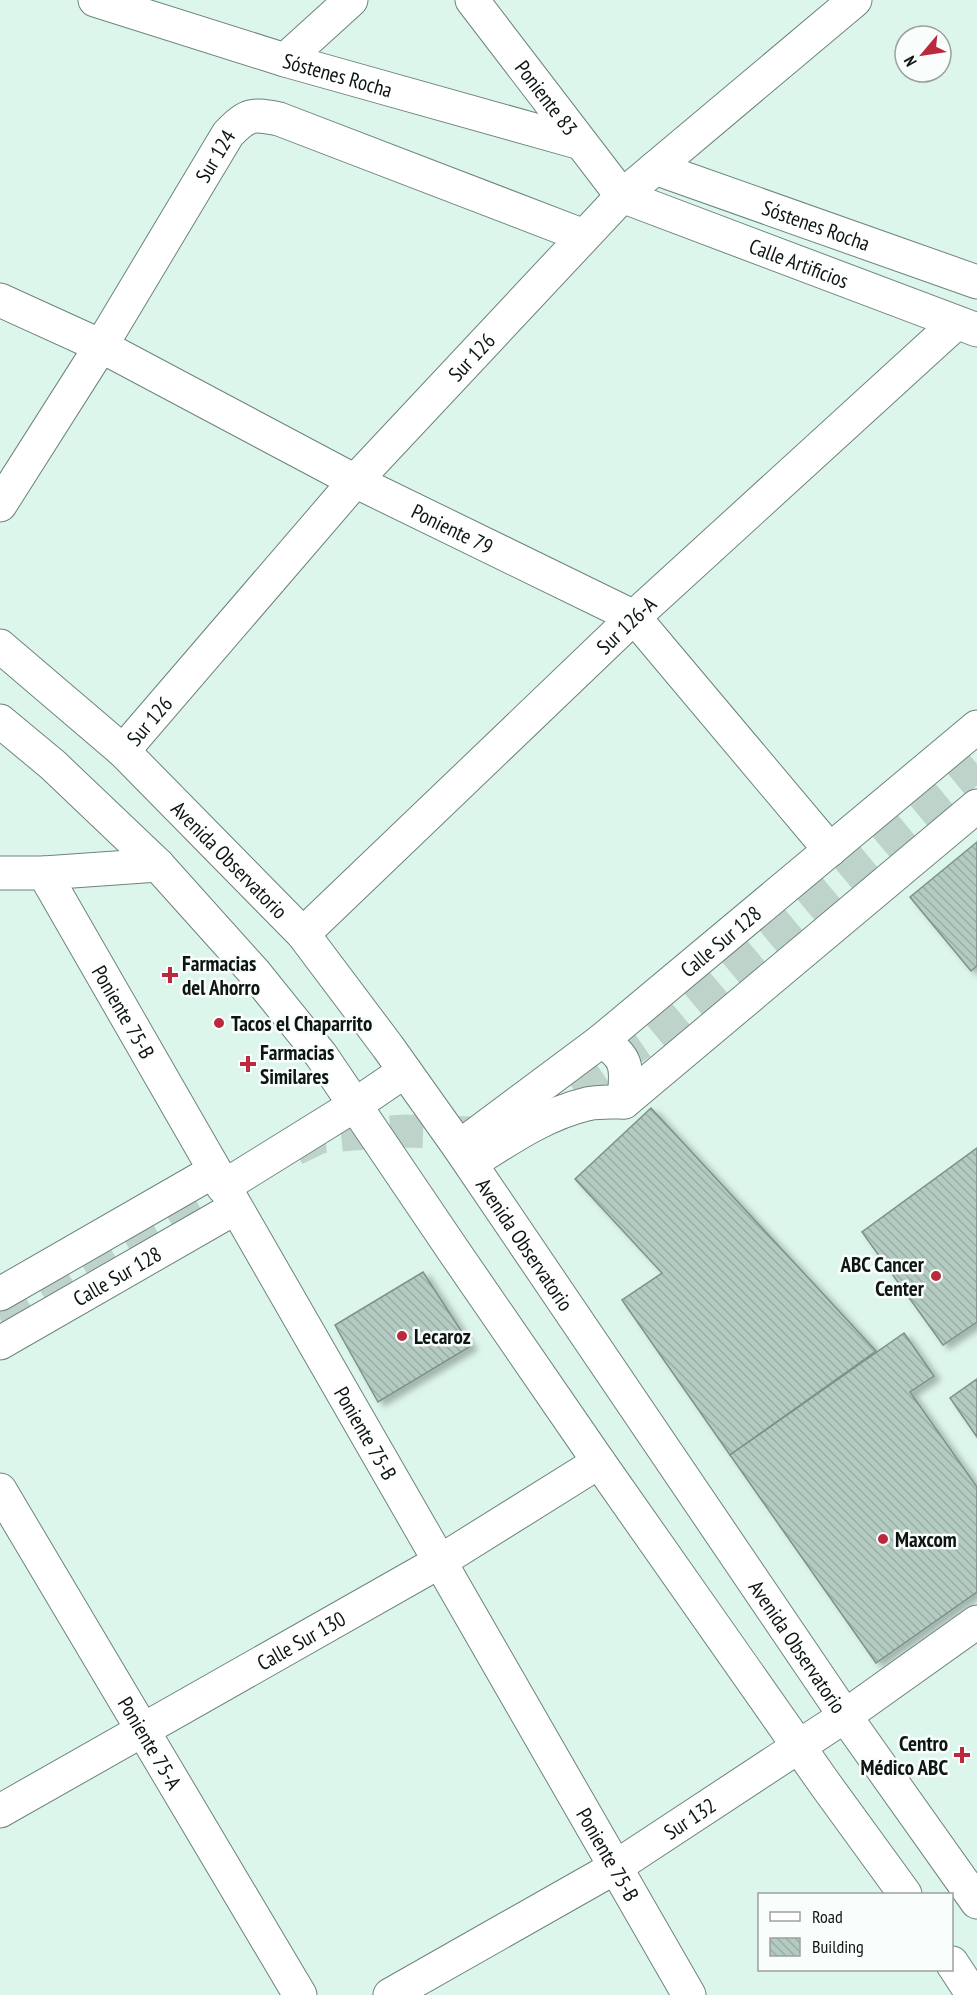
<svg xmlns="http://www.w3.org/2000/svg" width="977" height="1995" viewBox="0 0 977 1995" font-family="'PT Sans Narrow',sans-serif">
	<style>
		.building { fill: url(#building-back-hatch); stroke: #7b9289; stroke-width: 1.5; filter: url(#shadow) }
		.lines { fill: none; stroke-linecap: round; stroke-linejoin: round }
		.major-tunnel { stroke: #bed4cb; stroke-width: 33; stroke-dasharray: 33 16; stroke-linecap: butt }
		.minor-casing { stroke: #6d847b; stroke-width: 35 }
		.major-casing { stroke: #6d847b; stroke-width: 35 }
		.minor { stroke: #fff; stroke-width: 33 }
		.major { stroke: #fff; stroke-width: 33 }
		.poi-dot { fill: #ba293c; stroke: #f9fefc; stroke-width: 2 }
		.labels { text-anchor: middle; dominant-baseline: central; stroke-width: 5; stroke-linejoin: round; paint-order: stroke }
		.street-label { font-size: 21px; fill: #0d1613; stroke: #f9fefc }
		.poi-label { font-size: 21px; font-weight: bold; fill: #0d1613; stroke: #f9fefc; text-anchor: start }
	</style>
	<defs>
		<pattern id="building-back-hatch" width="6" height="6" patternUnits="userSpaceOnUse" patternTransform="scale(1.5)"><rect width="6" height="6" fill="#b3cbc1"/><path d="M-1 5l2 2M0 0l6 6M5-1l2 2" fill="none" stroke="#99aea5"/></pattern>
		<filter id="shadow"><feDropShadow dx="6" dy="4" stdDeviation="3" flood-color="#0004"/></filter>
	</defs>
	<rect width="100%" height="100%" fill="#ddf6ec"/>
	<g class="building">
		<path d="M 977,842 L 977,966 L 971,971 L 910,897 Z"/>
		<path d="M 651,1108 L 876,1351 L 730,1455 L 622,1300 L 662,1273 L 575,1179 Z"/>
		<path d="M 977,1148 L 977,1322 L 943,1345 L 862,1232 Z"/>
		<path d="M 423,1272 L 471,1346 L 378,1402 L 335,1325 Z"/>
		<path d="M 904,1333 L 934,1376 L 910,1392 L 977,1487 L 977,1592 L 876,1663 L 730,1455 Z"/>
		<path d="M 977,1379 L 977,1437 L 950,1398 Z"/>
	</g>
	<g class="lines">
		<g class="major-tunnel">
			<path d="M 532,1115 L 543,1110 L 654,1034 L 977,764"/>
			<path d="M 295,1149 L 320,1137 L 352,1134 L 406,1131 L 472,1133"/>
			<path d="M 0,1319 L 250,1174"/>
		</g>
		<g class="minor-casing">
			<g id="minor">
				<path id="s1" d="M 95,0 L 285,60 L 581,143"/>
				<path d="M 285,60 L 351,0"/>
				<path id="s2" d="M 655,168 L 977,282"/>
				<path id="s3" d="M 0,300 L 101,346 L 355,481 L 634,617 L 830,850"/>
				<path id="s4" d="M 0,505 L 101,346 L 228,134 C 248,113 253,114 279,119 L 584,236"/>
				<path id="s5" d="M 123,751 L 355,481 L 622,196 L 855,0"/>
				<path d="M 0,873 L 44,873 L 158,865"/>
				<path id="s6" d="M 44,873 L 689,1995"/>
				<path id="s7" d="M 303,934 L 634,617 L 956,323"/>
				<path d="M 601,1041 C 631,1058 626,1071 624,1102"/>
				<path id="s8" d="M 459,1147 L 601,1041 L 977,727"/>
				<path d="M 474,1161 C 509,1139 545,1114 587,1104 C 598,1101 612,1102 624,1102 L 977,806"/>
				<path d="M 223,1187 L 355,1105 L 405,1071"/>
				<path d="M 0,1294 L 214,1171 L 210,1164"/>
				<path id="s9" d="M 0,1343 L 235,1208"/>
				<path id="s10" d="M 0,1490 L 300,1995"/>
				<path id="s11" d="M 0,1811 L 439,1562 L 599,1462"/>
				<path id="s12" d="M 390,1995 L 614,1868 L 845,1716 L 977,1622"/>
			</g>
		</g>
		<g class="major-casing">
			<g id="major">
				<path id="s13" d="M 472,0 L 622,196 L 977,330"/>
				<path id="s14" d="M 0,646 L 123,751 L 303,934 L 388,1047 L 459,1147 L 845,1716 L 977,1902"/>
				<path d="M 0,721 L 53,765 L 158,865 L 255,973 L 321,1055 L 453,1250 L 599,1462 L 825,1784 L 905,1894"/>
				<path d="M 952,1963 L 973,1995"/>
			</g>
		</g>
		<use href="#minor" class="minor"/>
		<use href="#major" class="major"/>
	</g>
	<g class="poi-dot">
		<path d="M167 966h6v6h6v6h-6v6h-6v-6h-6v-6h6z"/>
		<circle cx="219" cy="1023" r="6"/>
		<path d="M245 1055h6v6h6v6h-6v6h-6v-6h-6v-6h6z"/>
		<circle cx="936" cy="1276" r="6"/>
		<circle cx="402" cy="1336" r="6"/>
		<circle cx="883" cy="1539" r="6"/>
		<path d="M959 1746h6v6h6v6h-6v6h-6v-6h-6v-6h6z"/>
	</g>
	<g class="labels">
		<g class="street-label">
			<text stroke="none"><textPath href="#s1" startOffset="254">Sóstenes Rocha</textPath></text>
			<text stroke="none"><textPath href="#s13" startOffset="123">Poniente 83</textPath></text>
			<text stroke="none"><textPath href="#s4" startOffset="410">Sur 124</textPath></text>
			<text stroke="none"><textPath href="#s2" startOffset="171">Sóstenes Rocha</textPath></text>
			<text stroke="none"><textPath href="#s13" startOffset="436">Calle Artificios</textPath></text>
			<text stroke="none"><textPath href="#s5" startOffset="526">Sur 126</textPath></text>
			<text stroke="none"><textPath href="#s3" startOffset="507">Poniente 79</textPath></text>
			<text stroke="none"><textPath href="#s7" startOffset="447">Sur 126-A</textPath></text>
			<text stroke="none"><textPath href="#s5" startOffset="40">Sur 126</textPath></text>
			<text stroke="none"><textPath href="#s14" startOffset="314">Avenida Observatorio</textPath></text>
			<text stroke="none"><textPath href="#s8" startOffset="333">Calle Sur 128</textPath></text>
			<text stroke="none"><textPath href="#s6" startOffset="160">Poniente 75-B</textPath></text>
			<text stroke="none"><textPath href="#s14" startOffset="800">Avenida Observatorio</textPath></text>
			<text stroke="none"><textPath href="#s9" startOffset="135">Calle Sur 128</textPath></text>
			<text stroke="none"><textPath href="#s6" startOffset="646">Poniente 75-B</textPath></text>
			<text stroke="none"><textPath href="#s11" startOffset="346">Calle Sur 130</textPath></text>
			<text stroke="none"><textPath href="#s14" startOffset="1286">Avenida Observatorio</textPath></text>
			<text stroke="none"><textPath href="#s10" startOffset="294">Poniente 75-A</textPath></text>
			<text stroke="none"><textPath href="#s12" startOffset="348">Sur 132</textPath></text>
			<text stroke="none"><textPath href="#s6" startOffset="1132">Poniente 75-B</textPath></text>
		</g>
		<g class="poi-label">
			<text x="182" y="963">Farmacias<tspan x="182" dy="24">del Ahorro</tspan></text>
			<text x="231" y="1023">Tacos el Chaparrito</text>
			<text x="260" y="1052">Farmacias<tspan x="260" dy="24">Similares</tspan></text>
			<text x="924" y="1264" text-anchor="end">ABC Cancer<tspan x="924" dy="24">Center</tspan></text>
			<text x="414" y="1336">Lecaroz</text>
			<text x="895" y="1539">Maxcom</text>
			<text x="948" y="1743" text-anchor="end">Centro<tspan x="948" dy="24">Médico ABC</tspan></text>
		</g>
	</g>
	<rect x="758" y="1893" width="195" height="78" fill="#f9fefc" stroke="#9ba19f" stroke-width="1.5"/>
	<rect x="770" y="1912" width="30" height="9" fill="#ffffff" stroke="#9ba19f" stroke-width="1.5"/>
	<text x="812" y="1923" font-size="18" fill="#0d1613">Road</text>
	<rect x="770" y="1938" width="30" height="18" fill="url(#building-back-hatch)" stroke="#9ba19f" stroke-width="1.5"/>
	<text x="812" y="1953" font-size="18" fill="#0d1613">Building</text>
	<g transform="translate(923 54) rotate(241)"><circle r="28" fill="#f9fefc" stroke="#9ba19f" stroke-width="1.5"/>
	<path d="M0-4.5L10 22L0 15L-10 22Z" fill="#ba293c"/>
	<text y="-9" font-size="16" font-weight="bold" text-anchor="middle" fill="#0d1613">N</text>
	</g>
</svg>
